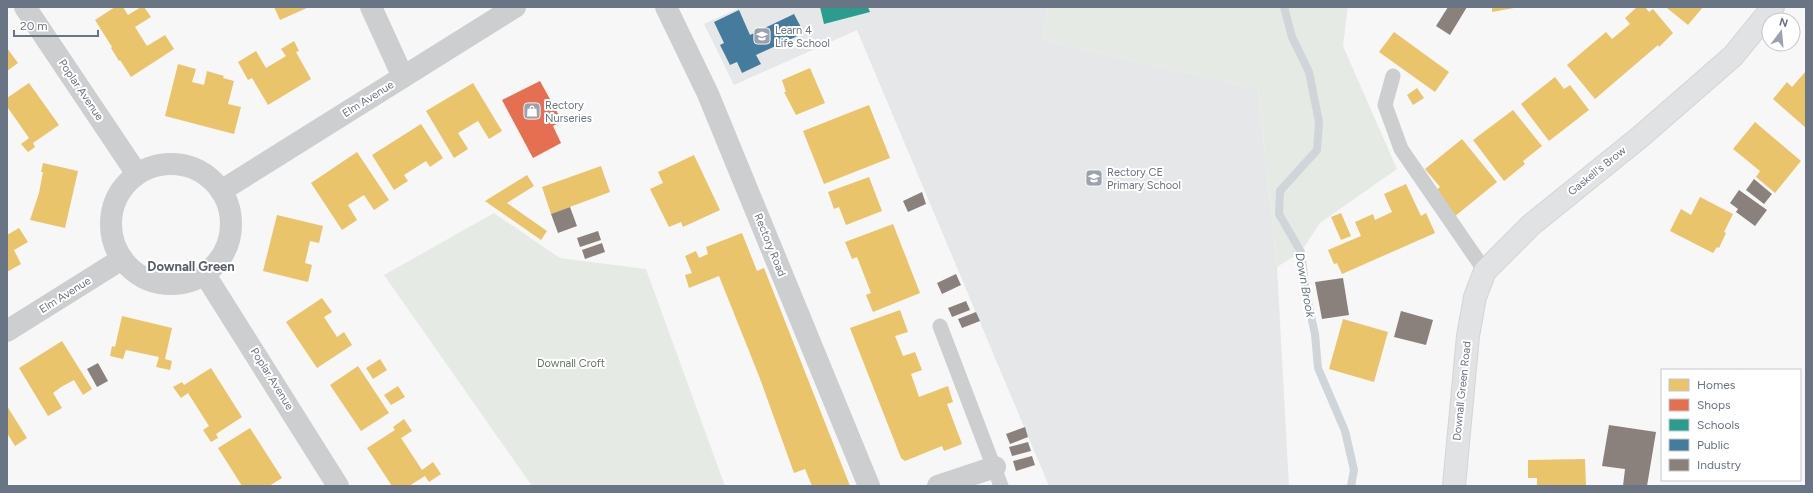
<svg xmlns="http://www.w3.org/2000/svg" width="1813" height="493" viewBox="0 0 1813 493" font-family="Figtree,sans-serif">
	<style>
		.built { fill: #e6e7e8 }
		.green { fill: #e6eae5 }
		.homes { fill: #e9c46a }
		.shops { fill: #e76f51 }
		.schools { fill: #2a9d8f }
		.public { fill: #457b9d }
		.industry { fill: #8a817c }
		.lines { fill: none; stroke-linecap: round; stroke-linejoin: round }
		.stream { stroke: #cfd5d9; stroke-width: 8 }
		.secondary-casing { stroke: #d3d4d5; stroke-width: 24 }
		.service { stroke: #cdced0; stroke-width: 15 }
		.minor { stroke: #cdced0; stroke-width: 22 }
		.tertiary { stroke: #cdced0; stroke-width: 22 }
		.secondary { stroke: #e1e2e3; stroke-width: 22 }
		.labels { text-anchor: middle; dominant-baseline: central; stroke-width: 4; stroke-linejoin: round; paint-order: stroke }
		.poi-label { font-size: 11px; fill: #697485; stroke: #fff; text-anchor: start }
		.street-label { font-size: 11px; fill: #697485; stroke: #fff }
		.park-label { font-size: 11px; fill: #657764; stroke: #fff }
		.water-label { font-size: 12px; font-style: italic; fill: #657580; stroke: #fff }
		.quarter-label { font-size: 13px; font-weight: bold; fill: #575f6a; stroke: #fff }
	</style>
	<rect width="100%" height="100%" fill="#f7f7f7"/>
	<path class="built" d="M 741,7 L 1047,7 L 1043,40 L 1258,89 L 1277,267 L 1289,486 L 1049,486 L 857,30 L 734,85 L 704,24 Z"/>
	<g class="green">
		<path d="M 1047,7 L 1348,7 L 1343,46 L 1397,169 L 1320,223 L 1301,252 L 1277,267 L 1258,89 L 1043,40 Z"/>
		<path d="M 494,213 L 560,258 L 646,269 L 725,486 L 532,486 L 384,275 Z"/>
	</g>
	<g class="homes">
		<path d="M 115,7 L 123,7 L 128,15 L 141,7 L 144,7 L 151,17 L 135,27 L 147,46 L 165,35 L 174,49 L 131,77 L 120,60 L 119,61 L 111,48 L 112,47 L 95,20 Z"/>
		<path d="M 274,7 L 309,7 L 280,20 Z"/>
		<path d="M 1492,7 L 1514,7 L 1514,8 L 1492,12 Z"/>
		<path d="M 1637,7 L 1645,7 L 1649,12 L 1653,9 L 1673,33 L 1659,47 L 1658,45 L 1595,99 L 1567,65 L 1606,32 L 1612,39 L 1630,24 L 1625,18 Z"/>
		<path d="M 1668,7 L 1703,7 L 1688,25 L 1667,8 Z"/>
		<path d="M 1394,32 L 1449,72 L 1435,92 L 1379,52 Z"/>
		<path d="M 294,41 L 299,51 L 296,52 L 311,79 L 268,105 L 252,78 L 248,80 L 238,62 L 256,51 L 266,68 L 286,56 L 281,49 Z"/>
		<path d="M 7,48 L 18,63 L 7,71 Z"/>
		<path d="M 178,64 L 196,69 L 192,82 L 204,85 L 207,71 L 224,76 L 223,78 L 234,81 L 228,104 L 241,107 L 234,134 L 165,116 Z"/>
		<path d="M 810,68 L 825,103 L 796,115 L 784,92 L 786,92 L 782,80 Z"/>
		<path d="M 1806,71 L 1806,128 L 1773,99 L 1787,82 L 1792,87 Z"/>
		<path d="M 1555,77 L 1564,89 L 1570,85 L 1589,110 L 1549,141 L 1521,104 Z"/>
		<path d="M 29,83 L 59,125 L 33,143 L 35,147 L 28,152 L 21,144 L 29,138 L 8,108 L 7,109 L 7,98 Z"/>
		<path d="M 473,83 L 502,131 L 489,139 L 478,121 L 458,133 L 468,149 L 454,158 L 426,111 Z"/>
		<path d="M 1417,88 L 1424,98 L 1413,105 L 1407,95 Z"/>
		<path d="M 869,105 L 890,158 L 824,184 L 803,131 Z"/>
		<path d="M 1513,110 L 1542,146 L 1523,161 L 1525,164 L 1504,181 L 1473,140 Z"/>
		<path d="M 1755,122 L 1801,161 L 1775,193 L 1756,177 L 1760,171 L 1733,149 Z"/>
		<path d="M 421,124 L 443,158 L 430,167 L 426,161 L 404,175 L 408,181 L 394,190 L 372,155 Z"/>
		<path d="M 1462,139 L 1497,182 L 1454,217 L 1434,192 L 1440,187 L 1425,169 Z"/>
		<path d="M 357,152 L 389,200 L 374,210 L 364,195 L 348,205 L 357,220 L 342,230 L 311,183 Z"/>
		<path d="M 694,155 L 720,210 L 683,227 L 681,222 L 669,227 L 650,189 L 663,183 L 658,172 Z"/>
		<path d="M 43,163 L 78,171 L 65,228 L 30,220 L 39,193 L 43,172 L 41,172 Z"/>
		<path d="M 601,166 L 610,192 L 551,214 L 542,187 Z"/>
		<path d="M 527,175 L 534,186 L 507,203 L 547,231 L 541,240 L 485,201 Z"/>
		<path d="M 869,177 L 882,211 L 846,225 L 839,207 L 834,209 L 828,192 Z"/>
		<path d="M 1406,184 L 1421,216 L 1426,213 L 1435,233 L 1342,274 L 1337,263 L 1334,264 L 1328,250 L 1361,236 L 1355,222 L 1373,214 L 1375,220 L 1392,212 L 1384,194 Z"/>
		<path d="M 1700,197 L 1733,214 L 1724,232 L 1726,233 L 1719,248 L 1717,247 L 1713,253 L 1670,231 L 1681,209 L 1691,215 Z"/>
		<path d="M 1341,213 L 1351,236 L 1341,240 L 1331,217 Z"/>
		<path d="M 277,215 L 323,226 L 319,243 L 310,241 L 305,263 L 312,265 L 308,282 L 263,271 Z"/>
		<path d="M 893,224 L 920,293 L 873,312 L 866,295 L 871,293 L 857,257 L 852,259 L 845,242 Z"/>
		<path d="M 19,228 L 28,242 L 14,250 L 21,264 L 7,272 L 7,235 Z"/>
		<path d="M 742,233 L 757,271 L 764,268 L 850,486 L 812,486 L 805,469 L 794,473 L 759,376 L 719,276 L 689,288 L 685,275 L 692,273 L 685,256 L 696,251 L 699,258 L 708,254 L 706,247 Z"/>
		<path d="M 322,298 L 332,312 L 324,317 L 337,337 L 344,332 L 352,345 L 317,368 L 286,322 Z"/>
		<path d="M 900,310 L 908,332 L 895,336 L 903,356 L 915,352 L 922,370 L 911,374 L 919,397 L 948,386 L 953,402 L 947,404 L 962,444 L 944,451 L 942,446 L 905,461 L 901,458 L 850,328 Z"/>
		<path d="M 122,316 L 172,328 L 165,359 L 172,361 L 170,370 L 156,367 L 159,357 L 126,350 L 123,359 L 110,356 L 112,346 L 115,347 Z"/>
		<path d="M 1343,319 L 1388,332 L 1374,382 L 1329,369 Z"/>
		<path d="M 62,341 L 92,389 L 83,395 L 74,380 L 61,387 L 53,393 L 62,408 L 48,416 L 19,368 Z"/>
		<path d="M 380,359 L 387,370 L 373,379 L 366,368 Z"/>
		<path d="M 358,366 L 389,413 L 361,431 L 330,385 Z"/>
		<path d="M 211,368 L 242,417 L 216,434 L 218,438 L 211,442 L 203,430 L 209,426 L 188,393 L 181,398 L 173,387 L 182,382 L 184,385 Z"/>
		<path d="M 398,386 L 405,397 L 391,405 L 384,395 Z"/>
		<path d="M 7,406 L 27,438 L 15,446 L 7,433 Z"/>
		<path d="M 404,419 L 412,431 L 401,438 L 422,470 L 433,462 L 441,474 L 429,482 L 425,476 L 409,486 L 392,486 L 367,448 L 395,430 L 393,427 Z"/>
		<path d="M 250,428 L 282,478 L 269,486 L 242,486 L 218,448 Z"/>
		<path d="M 1585,459 L 1586,486 L 1537,486 L 1537,478 L 1528,478 L 1528,460 Z"/>
	</g>
	<path class="shops" d="M 540,81 L 562,121 L 553,126 L 561,143 L 533,158 L 502,100 Z"/>
	<path class="schools" d="M 820,7 L 868,7 L 870,12 L 824,24 Z"/>
	<path class="public" d="M 739,10 L 750,35 L 794,14 L 804,33 L 756,55 L 761,64 L 742,73 L 737,62 L 730,65 L 720,45 L 724,43 L 714,22 Z"/>
	<g class="industry">
		<path d="M 1448,7 L 1467,7 L 1450,35 L 1436,26 Z"/>
		<path d="M 1754,179 L 1772,194 L 1764,204 L 1746,190 Z"/>
		<path d="M 1739,190 L 1767,210 L 1755,226 L 1736,212 L 1738,209 L 1730,203 Z"/>
		<path d="M 922,192 L 926,204 L 908,212 L 903,201 Z"/>
		<path d="M 570,207 L 577,226 L 558,233 L 551,214 Z"/>
		<path d="M 598,231 L 601,240 L 580,247 L 577,238 Z"/>
		<path d="M 602,243 L 605,252 L 585,259 L 582,250 Z"/>
		<path d="M 956,274 L 961,285 L 942,294 L 937,283 Z"/>
		<path d="M 1343,278 L 1349,315 L 1322,319 L 1315,282 Z"/>
		<path d="M 966,301 L 970,310 L 952,317 L 948,308 Z"/>
		<path d="M 1401,311 L 1433,320 L 1426,345 L 1394,337 Z"/>
		<path d="M 976,312 L 980,321 L 962,328 L 958,319 Z"/>
		<path d="M 98,363 L 108,381 L 97,387 L 87,369 Z"/>
		<path d="M 1609,425 L 1656,432 L 1647,486 L 1623,486 L 1625,469 L 1602,466 Z"/>
		<path d="M 1025,427 L 1028,437 L 1010,444 L 1006,434 Z"/>
		<path d="M 1028,442 L 1031,451 L 1012,456 L 1009,447 Z"/>
		<path d="M 1032,456 L 1035,465 L 1016,471 L 1013,461 Z"/>
	</g>
	<g class="lines">
		<path class="stream" d="M 1284,7 L 1292,37 L 1309,72 L 1319,122 L 1317,150 L 1280,191 L 1279,214 L 1301,252 L 1306,293 L 1315,334 L 1318,368 L 1345,431 L 1354,470 L 1351,486"/>
		<g class="secondary-casing">
			<path id="secondary" d="M 1454,486 L 1468,336 L 1475,297 L 1485,271 L 1531,225 L 1640,137 L 1733,56 L 1773,7"/>
		</g>
		<g class="service">
			<path d="M 1393,76 L 1385,105 L 1401,149 L 1485,271"/>
			<path d="M 940,326 L 1001,486"/>
		</g>
		<g class="minor">
			<path d="M 25,7 L 137,174"/>
			<path d="M 371,7 L 403,77"/>
			<circle cx="171" cy="224" r="60"/>
			<path d="M 221,191 L 515,7"/>
			<path d="M 204,273 L 338,486"/>
			<path d="M 7,331 L 122,259"/>
			<path d="M 938,486 L 995,467"/>
		</g>
		<path class="tertiary" d="M 666,7 L 708,94 L 869,486"/>
		<use href="#secondary" class="secondary"/>
	</g>
	<defs>
		<g id="school-square" transform="scale(0.9)"><rect x="-9" y="-9" width="18" height="18" rx="4" fill="#9ba2ad" stroke="#fff"/><path d="M0-5L7-2L0 1L-7-2ZM-4 1L0 2.5L4 1V4Q0 6-4 4Z" fill="#fff"/></g>
		<g id="shop-square" transform="scale(0.9)"><rect x="-9" y="-9" width="18" height="18" rx="4" fill="#9ba2ad" stroke="#fff"/><path d="M-5-2.5h2.3a2.7 3.5 0 0 1 5.4 0H5L5.5 6h-11ZM-1.5-2.5h3a1.5 2.3 0 0 0-3 0Z" fill="#fff"/></g>
	</defs>
	<g fill-rule="evenodd">
		<use href="#school-square" x="762" y="36"/>
		<use href="#shop-square" x="532" y="111"/>
		<use href="#school-square" x="1094" y="178"/>
	</g>
	<g class="labels">
		<g class="poi-label">
			<text x="775" y="30">Learn 4<tspan x="775" dy="13">Life School</tspan></text>
			<text x="545" y="105">Rectory<tspan x="545" dy="13">Nurseries</tspan></text>
			<text x="1107" y="172">Rectory CE<tspan x="1107" dy="13">Primary School</tspan></text>
		</g>
		<g class="street-label">
			<text transform="translate(81 90) rotate(56)">Poplar Avenue</text>
			<text transform="translate(368 99) rotate(-32)">Elm Avenue</text>
			<text transform="translate(1597 171) rotate(-39)">Gaskell's Brow</text>
			<text transform="translate(770 245) rotate(68)">Rectory Road</text>
			<text transform="translate(65 295) rotate(-32)">Elm Avenue</text>
			<text transform="translate(272 379) rotate(58)">Poplar Avenue</text>
			<text transform="translate(1462 391) rotate(-84)">Downall Green Road</text>
		</g>
		<g class="park-label">
			<text x="571" y="363">Downall Croft</text>
		</g>
		<g class="water-label">
			<text transform="translate(1305 285) rotate(80)">Down Brook</text>
		</g>
		<g class="quarter-label">
			<text x="191" y="266">Downall Green</text>
		</g>
	</g>
	<rect width="1813" height="493" fill="none" stroke="#697485" stroke-width="16"/>
	<rect x="1661" y="369" width="140" height="112" fill="#ffffff" stroke="#c3c7ce"/>
	<rect x="1669" y="379" width="20" height="12" fill="#e9c46a" stroke="#c3c7ce"/>
	<text x="1697" y="389" font-size="12" fill="#697485">Homes</text>
	<rect x="1669" y="399" width="20" height="12" fill="#e76f51" stroke="#c3c7ce"/>
	<text x="1697" y="409" font-size="12" fill="#697485">Shops</text>
	<rect x="1669" y="419" width="20" height="12" fill="#2a9d8f" stroke="#c3c7ce"/>
	<text x="1697" y="429" font-size="12" fill="#697485">Schools</text>
	<rect x="1669" y="439" width="20" height="12" fill="#457b9d" stroke="#c3c7ce"/>
	<text x="1697" y="449" font-size="12" fill="#697485">Public</text>
	<rect x="1669" y="459" width="20" height="12" fill="#8a817c" stroke="#c3c7ce"/>
	<text x="1697" y="469" font-size="12" fill="#697485">Industry</text>
	<g transform="translate(1781 32) rotate(16)"><circle r="19" fill="#ffffff" stroke="#c3c7ce"/>
	<path d="M0-3L7 15L0 10L-7 15Z" fill="#9ba2ad"/>
	<text y="-6" font-size="11" font-weight="bold" text-anchor="middle" fill="#697485">N</text>
	</g>
	<path d="M14 30v6h84v-6" fill="none" stroke="#697485" stroke-width="2"/>
	<text x="20" y="30" font-size="12" fill="#697485" stroke="#ffffff" stroke-width="3" paint-order="stroke">20 m</text>
</svg>
